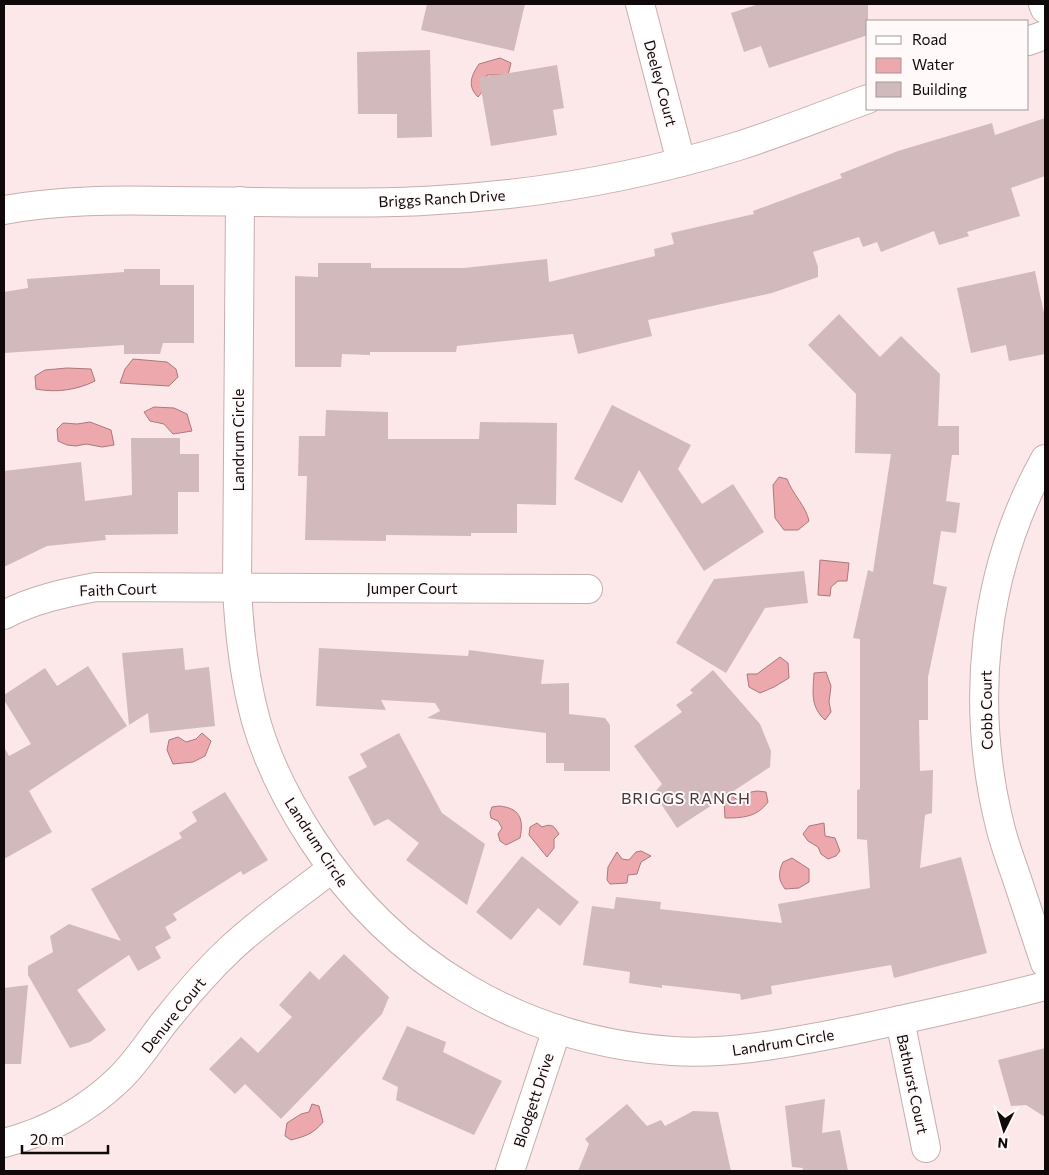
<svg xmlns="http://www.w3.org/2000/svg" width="1049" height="1175" viewBox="0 0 1049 1175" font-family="Commissioner,sans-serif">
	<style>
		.water { fill: #eda8ad; stroke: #ab787c }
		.building { fill: #d2b9bb }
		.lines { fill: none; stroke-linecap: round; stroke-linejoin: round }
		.minor-casing { stroke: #c6aeaf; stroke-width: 30 }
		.tertiary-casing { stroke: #c6aeaf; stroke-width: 30 }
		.minor { stroke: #fff; stroke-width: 28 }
		.tertiary { stroke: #fff; stroke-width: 28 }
		.labels { text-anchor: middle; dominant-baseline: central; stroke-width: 4; stroke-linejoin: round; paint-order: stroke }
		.street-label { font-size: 15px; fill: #110909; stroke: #fff9fa }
		.neighbourhood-label { font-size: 16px; letter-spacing: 1px; fill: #483536; stroke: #fff9fa }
	</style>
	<rect width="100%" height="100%" fill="#fce8e9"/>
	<g class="water">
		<path d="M 500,58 L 511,63 L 508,75 L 487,75 L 483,91 L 478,97 C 467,86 471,76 479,64 Z"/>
		<path d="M 133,359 L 167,362 L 176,369 L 178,377 L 169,386 L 120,383 L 125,369 Z"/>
		<path d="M 67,368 L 91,369 L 95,381 C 77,390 56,393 36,389 L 35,376 L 45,370 Z"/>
		<path d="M 154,407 L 174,408 L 187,414 L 192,431 L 173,434 L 164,424 L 150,421 L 144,412 Z"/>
		<path d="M 90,422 L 111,430 L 114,445 L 102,447 L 86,444 L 76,446 L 67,445 L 58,441 L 57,429 L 63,423 L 77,424 Z"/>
		<path d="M 779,477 L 787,479 C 793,495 806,506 809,521 L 798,530 L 784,530 L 775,518 L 773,485 Z"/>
		<path d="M 820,560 L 849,563 L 847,581 L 838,581 L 831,587 L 830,596 L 818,595 Z"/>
		<path d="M 780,657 L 788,663 L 789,678 L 774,687 L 760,693 L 749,687 L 747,674 L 757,674 Z"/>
		<path d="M 826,672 L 831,686 L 829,702 L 831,712 L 825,720 C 810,706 813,693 814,673 Z"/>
		<path d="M 202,733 L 211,741 L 205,756 L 193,762 L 173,764 L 167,750 L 169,740 L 178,737 L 186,742 L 196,739 Z"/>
		<path d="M 757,791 L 766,792 L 768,802 C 757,817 743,818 725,818 L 724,798 L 731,796 L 738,800 L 748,800 L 751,792 Z"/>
		<path d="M 499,806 C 520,808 524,819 520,838 L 506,845 L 500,841 L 498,834 L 502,828 L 498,821 L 491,818 L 490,813 L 492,807 Z"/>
		<path d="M 537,823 L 542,827 C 552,823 554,826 559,834 L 554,839 L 554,848 L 547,857 L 529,835 L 530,827 Z"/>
		<path d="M 824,823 L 825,836 L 835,838 L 840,851 L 836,856 L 828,859 L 821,854 L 818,847 L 808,841 L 803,834 L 809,826 Z"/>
		<path d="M 641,851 L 651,856 L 641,862 L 637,874 L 628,875 L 627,883 L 610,884 L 607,880 L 608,867 L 617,852 L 622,859 L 629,860 L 636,852 Z"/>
		<path d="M 792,858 L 809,869 L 809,882 L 799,888 L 785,889 C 778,879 778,873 783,862 Z"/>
		<path d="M 312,1104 L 319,1106 L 323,1122 C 313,1134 306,1136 291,1140 L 285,1136 L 287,1123 L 301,1114 L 309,1112 Z"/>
	</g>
	<g class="building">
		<path d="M 427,4 L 525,4 L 514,51 L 421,30 Z"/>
		<path d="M 759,4 L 868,4 L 868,35 L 769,68 L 761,46 L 744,52 L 731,13 Z"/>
		<path d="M 430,50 L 432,137 L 397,138 L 397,114 L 358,114 L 357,52 Z"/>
		<path d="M 557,65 L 564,108 L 553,110 L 557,135 L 491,146 L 479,78 Z"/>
		<path d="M 1045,118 L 1045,176 L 1011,188 L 1020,216 L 967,232 L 969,236 L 939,245 L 934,231 L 881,252 L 877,242 L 863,247 L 859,237 L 813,252 L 818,267 L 818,277 L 772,293 L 648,320 L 652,336 L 578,354 L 573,334 L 457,346 L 456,352 L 370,352 L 370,355 L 342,354 L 341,367 L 295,367 L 295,276 L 318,277 L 318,263 L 371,263 L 371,268 L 464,268 L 547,259 L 549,282 L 655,256 L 654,249 L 674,244 L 671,233 L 754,214 L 753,211 L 842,178 L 840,174 L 898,151 L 992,123 L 995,135 Z"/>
		<path d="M 124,269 L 160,269 L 160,285 L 194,285 L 194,343 L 163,343 L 160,354 L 124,354 L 124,345 L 4,353 L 4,292 L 28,288 L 27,279 L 124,272 Z"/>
		<path d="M 1035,271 L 1045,318 L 1045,354 L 1009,361 L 1006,345 L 971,353 L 957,288 Z"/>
		<path d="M 839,314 L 880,357 L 901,336 L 940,374 L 938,426 L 959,426 L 959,455 L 952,455 L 946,501 L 960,503 L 956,533 L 941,531 L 933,584 L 947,587 L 928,677 L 928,720 L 919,720 L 920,771 L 933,770 L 932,813 L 925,815 L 920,868 L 961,857 L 987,953 L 894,978 L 891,965 L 771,986 L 772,994 L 741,1000 L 740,994 L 662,985 L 662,988 L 629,983 L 630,972 L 583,965 L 592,906 L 614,909 L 616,897 L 661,902 L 660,909 L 782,923 L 778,904 L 870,888 L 867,840 L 857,839 L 857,790 L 860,789 L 860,639 L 853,638 L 868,570 L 873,572 L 891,454 L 855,453 L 856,394 L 808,345 Z"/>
		<path d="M 612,405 L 691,445 L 678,469 L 702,504 L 733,484 L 764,532 L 704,571 L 639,470 L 622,503 L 574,479 Z"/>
		<path d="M 326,410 L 388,412 L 388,439 L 479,439 L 480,422 L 557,423 L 556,505 L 517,504 L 517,533 L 471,533 L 471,536 L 386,535 L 386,541 L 305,540 L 307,476 L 298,476 L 299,436 L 325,436 Z"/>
		<path d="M 131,438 L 180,438 L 180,454 L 199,454 L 199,492 L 178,492 L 178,534 L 105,535 L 106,540 L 47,546 L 4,567 L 4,471 L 81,462 L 85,501 L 132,495 Z"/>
		<path d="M 804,571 L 808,603 L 765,608 L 726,673 L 676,643 L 714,579 Z"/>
		<path d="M 183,648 L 185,670 L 209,667 L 215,726 L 150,733 L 148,713 L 129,725 L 122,653 Z"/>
		<path d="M 319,648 L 468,656 L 469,650 L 544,660 L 541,684 L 569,683 L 569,714 L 605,718 L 610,725 L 610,771 L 564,771 L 564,763 L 546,763 L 546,733 L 427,718 L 440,711 L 435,703 L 381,700 L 386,710 L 316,706 Z"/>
		<path d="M 88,666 L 127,726 L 29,791 L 52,832 L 4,859 L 4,747 L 9,756 L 31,744 L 4,700 L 4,695 L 45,668 L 57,686 Z"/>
		<path d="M 713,670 L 760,724 L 771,751 L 770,767 L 677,828 L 654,793 L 662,784 L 634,746 L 682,712 L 676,705 L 693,693 L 690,690 Z"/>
		<path d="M 399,733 L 442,813 L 485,844 L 467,905 L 406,860 L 419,843 L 388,819 L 374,826 L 348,777 L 367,767 L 360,754 Z"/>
		<path d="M 225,792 L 268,860 L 243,875 L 241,871 L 173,914 L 177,920 L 165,927 L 171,938 L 155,947 L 161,958 L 138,971 L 129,955 L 77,990 L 106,1030 L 90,1042 L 70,1048 L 28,975 L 28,966 L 53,952 L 50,936 L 69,924 L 121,941 L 91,889 L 182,838 L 179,833 L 197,821 L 192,812 Z"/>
		<path d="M 522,856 L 579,902 L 560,926 L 538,908 L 511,940 L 476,912 Z"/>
		<path d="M 344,954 L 389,997 L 382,1014 L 281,1119 L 245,1084 L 235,1094 L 209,1069 L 241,1037 L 258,1053 L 292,1017 L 279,1005 L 310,971 L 319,980 Z"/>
		<path d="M 28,985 L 21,1064 L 4,1064 L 4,988 Z"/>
		<path d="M 407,1026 L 446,1042 L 443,1052 L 502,1081 L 474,1135 L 396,1100 L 398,1087 L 382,1079 Z"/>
		<path d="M 1045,1048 L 1045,1117 L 1026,1105 L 1011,1106 L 998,1060 Z"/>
		<path d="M 825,1099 L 822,1133 L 840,1130 L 848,1171 L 802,1171 L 803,1168 L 792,1167 L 785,1106 Z"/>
		<path d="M 627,1104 L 647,1126 L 661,1120 L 665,1126 L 693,1111 L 718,1112 L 731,1171 L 578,1171 L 589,1144 L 585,1139 Z"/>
	</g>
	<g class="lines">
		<g class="minor-casing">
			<g id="minor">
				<path d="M 640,4 L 681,162"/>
				<path d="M 1043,4 L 1045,9"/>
				<path d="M 240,201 L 237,587 C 239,633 244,677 256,721 C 268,763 288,802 312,839 C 393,964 522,1041 672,1051 C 732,1055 791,1042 849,1031 C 915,1017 980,1003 1045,986"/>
				<path d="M 1045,459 C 982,572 969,705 1001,830 C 1005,845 1010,859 1015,873 C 1025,903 1035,933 1045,963"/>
				<path d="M 4,615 C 32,600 64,593 96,587 L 588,589"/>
				<path d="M 900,1020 L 926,1148"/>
				<path d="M 4,1143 C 46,1132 87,1110 119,1079 C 139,1060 153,1035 171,1014 C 188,993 207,971 227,952 C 259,921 297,896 331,869"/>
				<path d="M 510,1171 L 557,1029"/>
			</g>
		</g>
		<g class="tertiary-casing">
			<g id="tertiary">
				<path d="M 1028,41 L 1045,35"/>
				<path d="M 4,210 C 59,200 115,200 171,201 C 255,201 339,205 423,201 C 528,196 634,178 735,147 C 780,133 824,115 868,99"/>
			</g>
		</g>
		<use href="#minor" class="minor"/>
		<use href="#tertiary" class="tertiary"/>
	</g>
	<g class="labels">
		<g class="street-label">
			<text transform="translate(661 83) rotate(75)">Deeley Court</text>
			<text transform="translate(442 198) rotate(-3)">Briggs Ranch Drive</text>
			<text transform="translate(238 440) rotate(-90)">Landrum Circle</text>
			<text x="412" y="588">Jumper Court</text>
			<text transform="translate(118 589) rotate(-2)">Faith Court</text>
			<text transform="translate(986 710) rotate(-91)">Cobb Court</text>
			<text transform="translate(317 842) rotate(57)">Landrum Circle</text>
			<text transform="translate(173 1015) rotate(-51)">Denure Court</text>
			<text transform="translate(783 1042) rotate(-9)">Landrum Circle</text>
			<text transform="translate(913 1084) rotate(78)">Bathurst Court</text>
			<text transform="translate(533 1100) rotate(-72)">Blodgett Drive</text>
		</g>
		<g class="neighbourhood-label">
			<text x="686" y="797">BRIGGS RANCH</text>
		</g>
	</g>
	<rect width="1049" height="1175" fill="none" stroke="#110909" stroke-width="10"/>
	<rect x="866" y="20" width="162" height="90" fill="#fff9fa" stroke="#a0999a"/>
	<rect x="876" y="36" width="25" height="8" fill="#ffffff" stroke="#a0999a"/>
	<text x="912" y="45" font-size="15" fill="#110909">Road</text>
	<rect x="876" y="58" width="25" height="15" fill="#eda8ad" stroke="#a0999a"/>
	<text x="912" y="70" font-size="15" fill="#110909">Water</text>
	<rect x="876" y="82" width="25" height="15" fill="#d2b9bb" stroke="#a0999a"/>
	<text x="912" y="95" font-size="15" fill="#110909">Building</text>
	<g transform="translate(1004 1130) rotate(185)" stroke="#fff9fa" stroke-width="4" paint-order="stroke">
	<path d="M0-4L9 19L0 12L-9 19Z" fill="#110909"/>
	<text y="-8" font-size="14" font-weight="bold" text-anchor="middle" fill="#110909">N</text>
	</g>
	<path d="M22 1145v8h86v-8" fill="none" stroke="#110909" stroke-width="2.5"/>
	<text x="30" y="1145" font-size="15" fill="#110909" stroke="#fff9fa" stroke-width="4" paint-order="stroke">20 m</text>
</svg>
